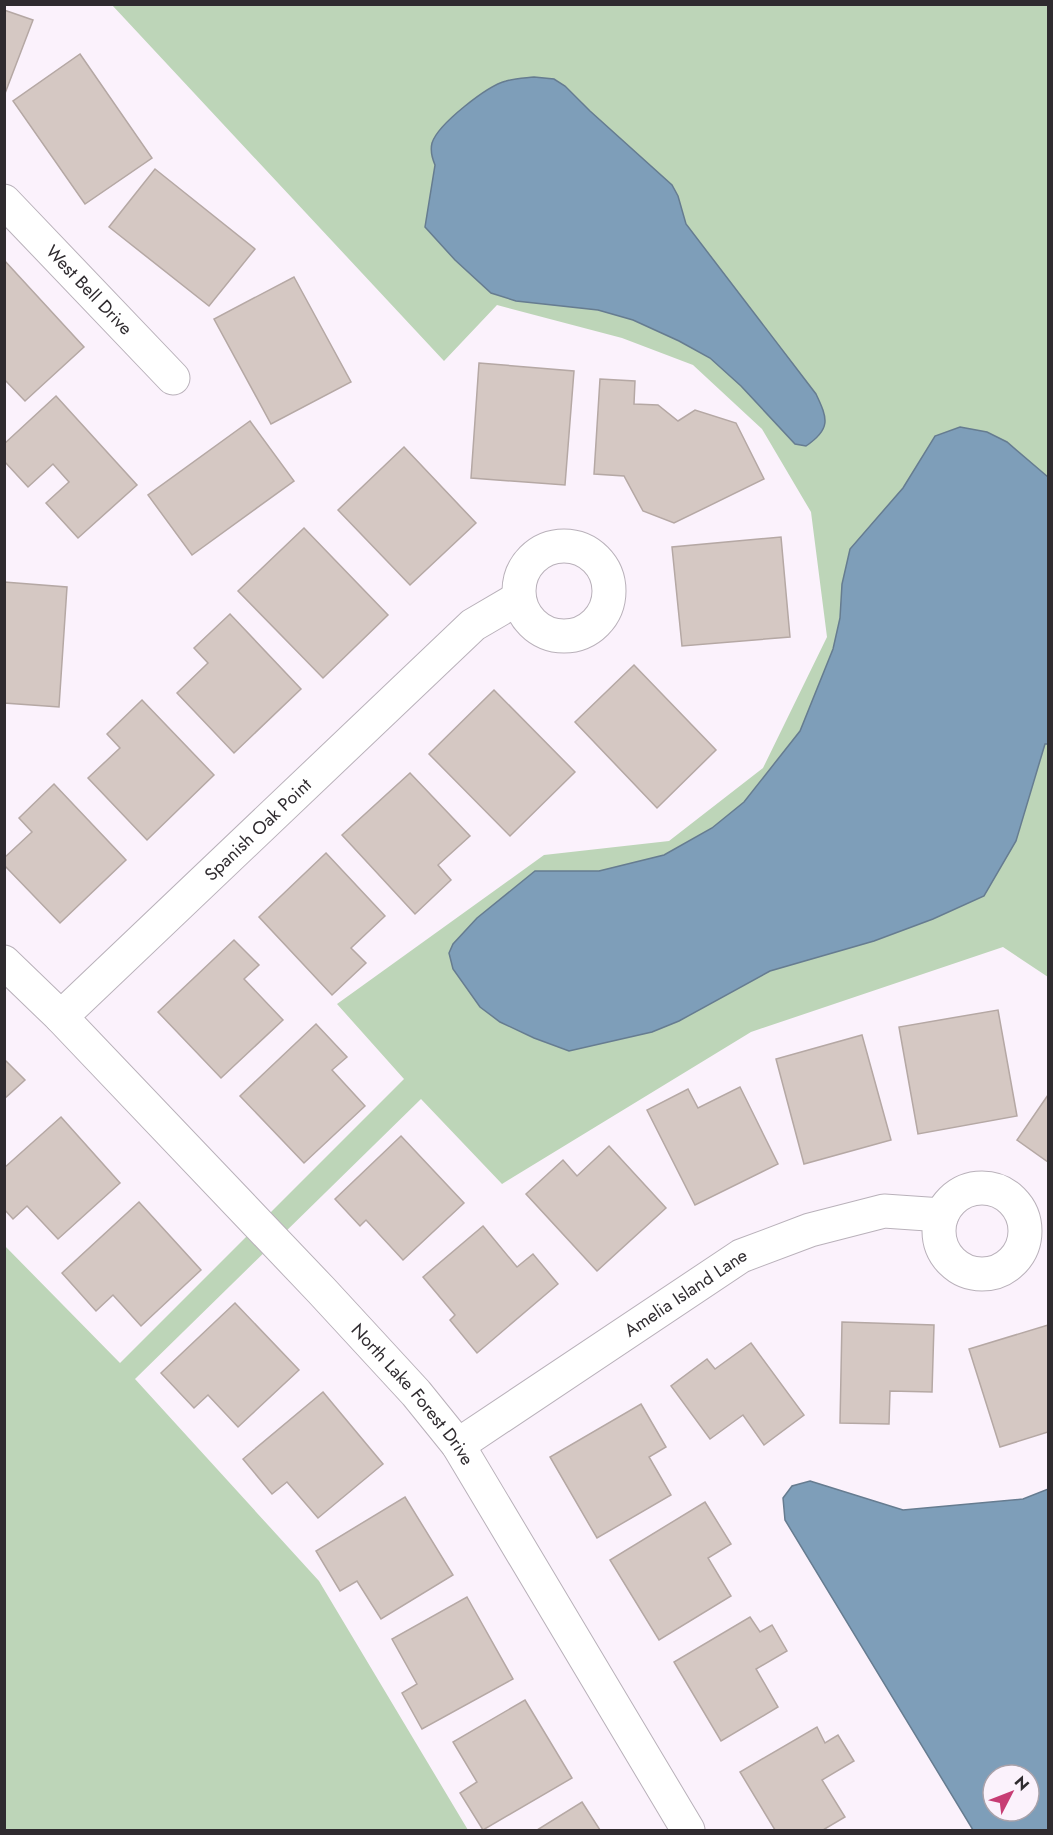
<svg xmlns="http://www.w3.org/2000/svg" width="1053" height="1835" viewBox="0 0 1053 1835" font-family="Jost,sans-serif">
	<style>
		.green { fill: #bdd5b8 }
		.water { fill: #7e9eb9; stroke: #667c90; stroke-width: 1.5; fill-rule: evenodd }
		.building { fill: #d5c8c3; stroke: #b5a8a4; stroke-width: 1.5 }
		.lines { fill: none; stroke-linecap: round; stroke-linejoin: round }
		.minor-casing { stroke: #b9b1ba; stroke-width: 35 }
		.minor { stroke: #fff; stroke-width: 33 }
		.labels { text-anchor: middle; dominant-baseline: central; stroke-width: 6; stroke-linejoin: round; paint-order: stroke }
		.street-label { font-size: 18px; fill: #2f2b2f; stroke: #fbf2fc }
	</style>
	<rect width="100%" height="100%" fill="#fbf2fc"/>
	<path class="green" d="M 112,5 L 1048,5 L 1048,977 L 1003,947 L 751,1032 L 502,1184 L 421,1099 L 135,1379 L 319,1581 L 468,1830 L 5,1830 L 4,1245 L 120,1363 L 404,1079 L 337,1004 L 544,855 L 669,841 L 763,768 L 827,637 L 811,512 L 762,429 L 693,365 L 622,338 L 497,305 L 444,361 Z"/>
	<g class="water">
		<path d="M 534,77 L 554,79 L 565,86 L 590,111 L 672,185 L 678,196 L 686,224 L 816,394 C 828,419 831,429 806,446 L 795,444 L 741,386 L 710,358 L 679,341 L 633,320 L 598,310 L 516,301 L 491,293 L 455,260 L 425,227 L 435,165 C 432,158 430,151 432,143 C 438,124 487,86 506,81 C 515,78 525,78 534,77 Z"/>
		<path d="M 960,427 L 987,432 L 1007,442 L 1048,477 L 1048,744 L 1045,744 L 1016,841 L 984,896 L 933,919 L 874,941 L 770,971 L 679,1021 L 652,1032 L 569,1051 L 534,1038 L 500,1022 L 480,1007 L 453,969 L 449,953 L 453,944 L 477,918 L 535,871 L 599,871 L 664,855 L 712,828 L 744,802 L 800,731 L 833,649 L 840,618 L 842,584 L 850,549 L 903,488 L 935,436 Z"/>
		<path d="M 810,1481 L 903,1510 L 1023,1499 L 1048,1489 L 1048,1830 L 973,1830 L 785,1520 L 783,1498 L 792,1486 ZM 993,1775 L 1029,1775 L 1029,1811 L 993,1811 Z"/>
	</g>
	<g class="building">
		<path d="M 4,10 L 33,20 L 4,96 Z"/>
		<path d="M 80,54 L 152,158 L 85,204 L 13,101 Z"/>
		<path d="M 155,169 L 255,249 L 209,306 L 109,227 Z"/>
		<path d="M 4,260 L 84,347 L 25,401 L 4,379 Z"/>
		<path d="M 294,277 L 351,382 L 271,424 L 214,319 Z"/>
		<path d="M 479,363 L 574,371 L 565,485 L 471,478 Z"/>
		<path d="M 600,379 L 635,381 L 634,404 L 658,405 L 678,421 L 695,410 L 736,423 L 764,479 L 674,523 L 643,511 L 624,476 L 594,474 Z"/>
		<path d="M 56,396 L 137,485 L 78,538 L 46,503 L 69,482 L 53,464 L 28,487 L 4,461 L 4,444 Z"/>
		<path d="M 250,421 L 294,481 L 192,555 L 148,495 Z"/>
		<path d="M 404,447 L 476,523 L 410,585 L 338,510 Z"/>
		<path d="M 304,528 L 388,615 L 323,678 L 238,591 Z"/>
		<path d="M 781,537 L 790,637 L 682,646 L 672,547 Z"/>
		<path d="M 4,582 L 67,587 L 59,707 L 4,703 Z"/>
		<path d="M 230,614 L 301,689 L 234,753 L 177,693 L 208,663 L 194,648 Z"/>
		<path d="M 634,665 L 716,750 L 657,808 L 575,722 Z"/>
		<path d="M 494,690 L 575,772 L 510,836 L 429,754 Z"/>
		<path d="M 142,700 L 214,775 L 147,840 L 88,778 L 120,748 L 107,734 Z"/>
		<path d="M 410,773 L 470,836 L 438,865 L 451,880 L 415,914 L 342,835 Z"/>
		<path d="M 54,784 L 126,860 L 60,923 L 4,865 L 4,858 L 32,832 L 19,818 Z"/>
		<path d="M 326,853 L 385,916 L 351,948 L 366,963 L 332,995 L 259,917 Z"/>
		<path d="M 234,940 L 259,965 L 244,979 L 283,1020 L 221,1078 L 158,1012 Z"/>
		<path d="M 998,1010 L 1017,1116 L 918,1134 L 899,1027 Z"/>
		<path d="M 316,1024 L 347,1057 L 332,1070 L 365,1106 L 304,1163 L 240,1096 Z"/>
		<path d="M 862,1035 L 891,1140 L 804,1164 L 776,1059 Z"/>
		<path d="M 4,1059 L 25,1080 L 4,1099 Z"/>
		<path d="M 740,1087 L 778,1164 L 695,1205 L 647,1110 L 688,1089 L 698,1108 Z"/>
		<path d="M 1048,1095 L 1048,1162 L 1017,1140 Z"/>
		<path d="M 61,1117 L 120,1183 L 58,1239 L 27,1206 L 13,1219 L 4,1209 L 4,1168 Z"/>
		<path d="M 401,1136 L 464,1203 L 403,1260 L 366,1220 L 360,1226 L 335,1199 Z"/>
		<path d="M 609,1146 L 666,1208 L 597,1271 L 526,1194 L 563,1160 L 577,1176 Z"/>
		<path d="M 139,1202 L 201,1270 L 141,1326 L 113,1295 L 96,1311 L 62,1273 Z"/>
		<path d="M 483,1226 L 517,1267 L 533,1254 L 558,1284 L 477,1353 L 450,1320 L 455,1315 L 423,1277 Z"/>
		<path d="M 235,1303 L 299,1370 L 238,1427 L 208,1395 L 194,1408 L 161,1373 Z"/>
		<path d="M 842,1322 L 934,1325 L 932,1392 L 890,1391 L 889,1424 L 840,1423 Z"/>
		<path d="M 1048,1325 L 1048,1432 L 1000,1447 L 969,1349 Z"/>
		<path d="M 751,1343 L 804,1415 L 764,1445 L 743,1415 L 710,1439 L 671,1386 L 707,1359 L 715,1369 Z"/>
		<path d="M 323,1392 L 383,1464 L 318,1518 L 287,1482 L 272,1494 L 243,1459 Z"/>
		<path d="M 641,1404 L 666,1447 L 649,1457 L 671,1495 L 597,1538 L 550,1457 Z"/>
		<path d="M 405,1497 L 453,1575 L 381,1619 L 357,1581 L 340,1591 L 316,1551 Z"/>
		<path d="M 705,1502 L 731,1544 L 708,1558 L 731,1596 L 659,1640 L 610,1560 Z"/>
		<path d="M 467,1597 L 513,1679 L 422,1729 L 402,1693 L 417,1684 L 392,1639 Z"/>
		<path d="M 750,1617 L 760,1632 L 772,1625 L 787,1651 L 756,1669 L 778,1707 L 721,1741 L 674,1662 Z"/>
		<path d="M 525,1700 L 572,1778 L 483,1830 L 460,1793 L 477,1782 L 453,1742 Z"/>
		<path d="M 817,1727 L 825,1743 L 838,1735 L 854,1761 L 822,1780 L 845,1817 L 823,1830 L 775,1830 L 740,1772 Z"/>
		<path d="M 582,1802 L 600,1830 L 537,1830 Z"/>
	</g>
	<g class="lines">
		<g class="minor-casing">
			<g id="minor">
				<path id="s1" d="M 4,201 L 173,378"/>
				<circle cx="564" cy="591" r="45"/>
				<path id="s2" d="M 4,962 L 61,1017 L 473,625 L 519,598"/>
				<path id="s3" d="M 61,1017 L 321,1290 L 416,1393 L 458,1445 L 688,1830"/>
				<circle cx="982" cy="1231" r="43"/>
				<path id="s4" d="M 458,1445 L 741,1256 L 810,1230 L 884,1211 L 942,1215"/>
			</g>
		</g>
		<use href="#minor" class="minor"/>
	</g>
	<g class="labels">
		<g class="street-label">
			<text stroke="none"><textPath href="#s1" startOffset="123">West Bell Drive</textPath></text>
			<text stroke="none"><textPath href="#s2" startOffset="351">Spanish Oak Point</textPath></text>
			<text stroke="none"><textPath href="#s4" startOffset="274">Amelia Island Lane</textPath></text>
			<text stroke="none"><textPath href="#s3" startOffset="516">North Lake Forest Drive</textPath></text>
		</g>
	</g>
	<rect width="1053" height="1835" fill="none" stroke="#2f2b2f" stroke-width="12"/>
	<g transform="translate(1011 1793) rotate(48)"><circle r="28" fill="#fbf2fc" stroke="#a9a2aa" stroke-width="1.5"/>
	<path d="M0-4.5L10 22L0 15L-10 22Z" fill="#c73d74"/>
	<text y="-9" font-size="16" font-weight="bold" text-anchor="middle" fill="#2f2b2f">N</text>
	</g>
</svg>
